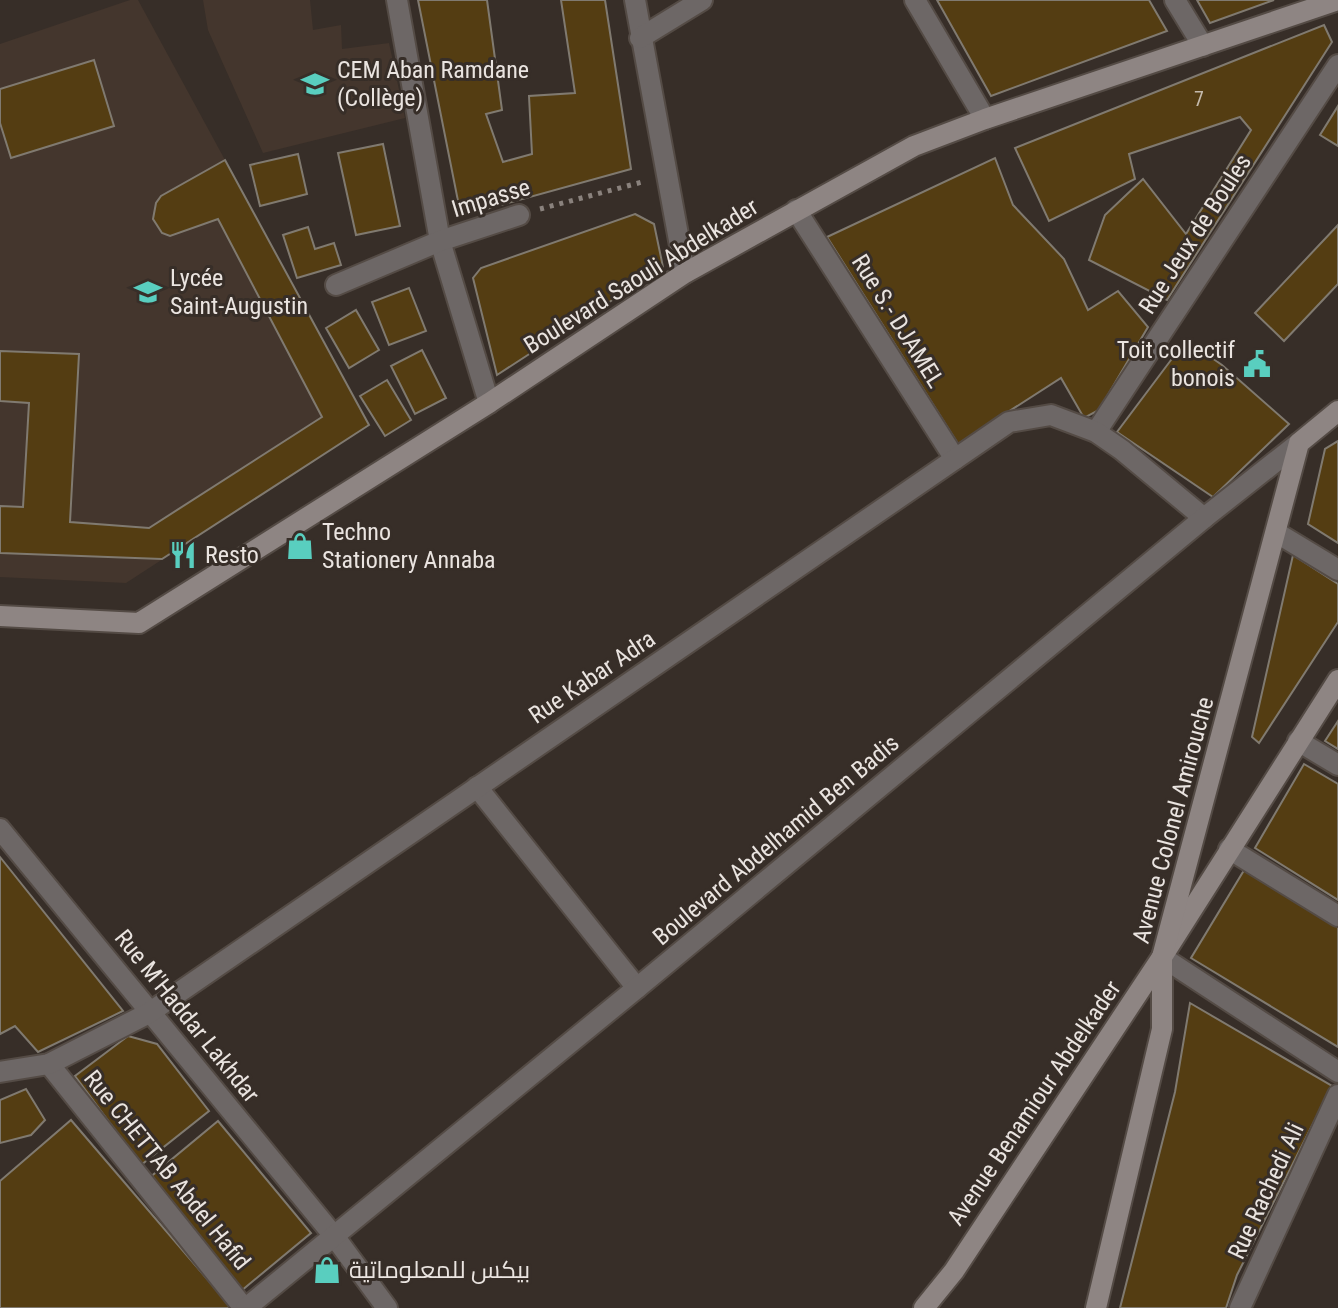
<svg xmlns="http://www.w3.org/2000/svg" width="1338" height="1308" viewBox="0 0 1338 1308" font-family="'Roboto Condensed',Cairo,sans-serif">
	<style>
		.built { fill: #44362d }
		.building { fill: #543d12; stroke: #807a70; stroke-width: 2 }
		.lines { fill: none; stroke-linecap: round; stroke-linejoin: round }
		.minor-casing { stroke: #544b45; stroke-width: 24 }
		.secondary-casing { stroke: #544b45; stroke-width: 24 }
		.path { stroke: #8a827d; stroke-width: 5; stroke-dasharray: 4 6; stroke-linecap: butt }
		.minor { stroke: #6d6766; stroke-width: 20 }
		.secondary { stroke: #8e8583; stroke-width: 20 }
		.labels { text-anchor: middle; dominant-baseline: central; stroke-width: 6; stroke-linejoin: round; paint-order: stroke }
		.number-label { font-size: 20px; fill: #c4baac }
		.poi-label { font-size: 24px; fill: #eae4e0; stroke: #372e28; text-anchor: start }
		.street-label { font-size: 24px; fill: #eae4e0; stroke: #372e28 }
	</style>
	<rect width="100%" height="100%" fill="#372e28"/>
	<g class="built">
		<path d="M 130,0 L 138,0 L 369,425 L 126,583 L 0,577 L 0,44 Z"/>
		<path d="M 203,0 L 310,0 L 313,30 L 341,25 L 342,49 L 389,43 L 405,118 L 263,153 L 208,30 Z"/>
	</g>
	<g class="building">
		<path d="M 418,0 L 487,0 L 502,110 L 486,114 L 503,162 L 532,154 L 529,96 L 575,93 L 561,0 L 605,0 L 631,169 L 461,216 Z"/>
		<path d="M 937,0 L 1149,0 L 1167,31 L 991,96 Z"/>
		<path d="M 1197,0 L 1274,0 L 1210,23 Z"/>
		<path d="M 1324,25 L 1332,42 L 1167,300 L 1089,260 L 1105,215 L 1143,179 L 1186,234 L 1251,130 L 1240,117 L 1129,154 L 1135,179 L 1049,221 L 1015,148 Z"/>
		<path d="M 94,60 L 114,126 L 11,158 L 0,123 L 0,89 Z"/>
		<path d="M 1338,106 L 1338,146 L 1320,135 Z"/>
		<path d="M 383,144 L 400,226 L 356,235 L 338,153 Z"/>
		<path d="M 298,154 L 307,194 L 260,206 L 250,165 Z"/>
		<path d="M 995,158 L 1013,205 L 1064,259 L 1088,310 L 1118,291 L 1148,327 L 1099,410 L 1084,418 L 1061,378 L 958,444 L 827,237 Z"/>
		<path d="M 225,160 L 369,425 L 162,559 L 0,553 L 0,506 L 23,507 L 29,403 L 0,401 L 0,351 L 79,354 L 70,522 L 149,528 L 322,417 L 218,219 L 170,236 L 162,233 L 153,219 L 156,203 L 161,196 Z"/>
		<path d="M 635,214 L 654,224 L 663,267 L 497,375 L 473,278 L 481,268 Z"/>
		<path d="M 1338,225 L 1338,284 L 1284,341 L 1255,313 Z"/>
		<path d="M 308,227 L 315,249 L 334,243 L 341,265 L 297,278 L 283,235 Z"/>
		<path d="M 409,288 L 426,331 L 389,345 L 372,302 Z"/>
		<path d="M 356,310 L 379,350 L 349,368 L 326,328 Z"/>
		<path d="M 1186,340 L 1222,365 L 1289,424 L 1213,497 L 1117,432 Z"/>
		<path d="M 422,350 L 446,398 L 415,414 L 391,366 Z"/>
		<path d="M 387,380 L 411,420 L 385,436 L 360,396 Z"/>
		<path d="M 1338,441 L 1338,543 L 1308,524 L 1325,449 Z"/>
		<path d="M 1293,555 L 1338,584 L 1338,622 L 1259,743 L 1252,737 Z"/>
		<path d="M 1338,721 L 1338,749 L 1325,741 Z"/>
		<path d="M 1304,764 L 1338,784 L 1338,900 L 1255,848 Z"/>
		<path d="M 0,857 L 123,1011 L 38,1052 L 15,1026 L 0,1034 Z"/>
		<path d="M 1246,867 L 1338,923 L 1338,1047 L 1191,958 Z"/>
		<path d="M 1190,1003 L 1332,1086 L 1237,1275 L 1226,1308 L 1120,1308 L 1175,1092 Z"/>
		<path d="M 128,1036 L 157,1044 L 209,1111 L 141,1165 L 75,1076 Z"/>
		<path d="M 26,1089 L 45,1120 L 31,1135 L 0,1143 L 0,1100 Z"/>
		<path d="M 71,1120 L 232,1308 L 0,1308 L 0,1181 Z"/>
		<path d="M 218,1121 L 311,1233 L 241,1291 L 148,1179 Z"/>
	</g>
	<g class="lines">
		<g class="minor-casing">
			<g id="minor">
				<path d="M 397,0 L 440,241 L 489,403"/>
				<path d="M 635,0 L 685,273"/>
				<path d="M 915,0 L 985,119"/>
				<path d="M 1175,0 L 1203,46"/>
				<path d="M 640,38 L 702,0"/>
				<path d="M 796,210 L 955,459"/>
				<path d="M 336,285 L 440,241 L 519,215"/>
				<path d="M 1096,432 L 1338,65"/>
				<path d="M 1277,533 L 1338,570"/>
				<path d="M 1298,741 L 1338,765"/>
				<path d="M 477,787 L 637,988"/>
				<path d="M 0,829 L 334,1236 L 387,1308"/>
				<path d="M 1229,849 L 1338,916"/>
				<path d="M 1162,957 L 1338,1072"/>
				<path d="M 49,1064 L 244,1308"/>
				<path d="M 0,1072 L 49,1064 L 149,1013 L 1009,422 L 1051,415 L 1096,432 L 1122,450 L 1204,518"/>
				<path d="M 246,1308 L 637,988 L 1204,518 L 1299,443"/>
				<path d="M 1240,1308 L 1338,1095"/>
			</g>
		</g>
		<g class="secondary-casing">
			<g id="secondary">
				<path d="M 0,616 L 139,623 L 489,403 L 685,273 L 914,146 L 985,119 L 1338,0"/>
				<path d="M 924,1308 L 954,1271 L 1162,957 L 1338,680"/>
				<path d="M 1096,1308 L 1162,1029 L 1162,957 L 1299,443 L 1338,411"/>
			</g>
		</g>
		<path class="path" d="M 540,209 L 646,181"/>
		<use href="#minor" class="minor"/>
		<use href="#secondary" class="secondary"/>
	</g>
	<defs>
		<g id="school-bare" transform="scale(2.16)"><path d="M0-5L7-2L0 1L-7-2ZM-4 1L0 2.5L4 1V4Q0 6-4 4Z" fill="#59cebf" stroke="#372e28" stroke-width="2.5" paint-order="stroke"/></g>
		<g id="civic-bare" transform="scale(2.16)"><path d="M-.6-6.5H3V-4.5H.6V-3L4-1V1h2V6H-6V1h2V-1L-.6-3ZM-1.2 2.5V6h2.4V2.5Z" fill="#59cebf" stroke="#372e28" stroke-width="2.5" paint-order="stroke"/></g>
		<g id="shop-bare" transform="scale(2.16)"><path d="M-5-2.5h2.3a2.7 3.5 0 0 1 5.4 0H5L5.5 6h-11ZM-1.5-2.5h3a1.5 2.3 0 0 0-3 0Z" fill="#59cebf" stroke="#372e28" stroke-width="2.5" paint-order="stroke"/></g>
		<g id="restaurant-bare" transform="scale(2.16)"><path d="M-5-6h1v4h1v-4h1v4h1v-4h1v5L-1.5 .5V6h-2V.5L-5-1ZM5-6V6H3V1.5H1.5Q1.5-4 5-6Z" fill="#59cebf" stroke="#372e28" stroke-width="2.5" paint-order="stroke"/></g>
	</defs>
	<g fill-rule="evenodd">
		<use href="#school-bare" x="315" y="84"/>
		<use href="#school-bare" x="148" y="292"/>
		<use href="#civic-bare" x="1257" y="364"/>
		<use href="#shop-bare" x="300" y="546"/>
		<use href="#restaurant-bare" x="183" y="555"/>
		<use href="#shop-bare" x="327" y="1270"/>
	</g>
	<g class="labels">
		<g class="number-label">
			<text x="1199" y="99">7</text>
		</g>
		<g class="poi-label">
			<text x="337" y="70">CEM Aban Ramdane<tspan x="337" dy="28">(Collège)</tspan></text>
			<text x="170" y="278">Lycée<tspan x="170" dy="28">Saint-Augustin</tspan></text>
			<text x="1235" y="350" text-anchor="end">Toit collectif<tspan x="1235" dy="28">bonois</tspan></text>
			<text x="322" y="532">Techno<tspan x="322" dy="28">Stationery Annaba</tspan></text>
			<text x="205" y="555">Resto</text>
			<text x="349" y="1270">بيكس للمعلوماتية</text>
		</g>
		<g class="street-label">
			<text transform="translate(491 198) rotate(-17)">Impasse</text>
			<text transform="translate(1195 234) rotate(-57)">Rue Jeux de Boules</text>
			<text transform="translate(641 276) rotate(-32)">Boulevard Saouli Abdelkader</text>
			<text transform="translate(898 321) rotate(58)">Rue S.- DJAMEL</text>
			<text transform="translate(592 677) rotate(-34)">Rue Kabar Adra</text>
			<text transform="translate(1173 820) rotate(-75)">Avenue Colonel Amirouche</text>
			<text transform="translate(776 840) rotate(-40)">Boulevard Abdelhamid Ben Badis</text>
			<text transform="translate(187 1016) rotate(51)">Rue M'Haddar Lakhdar</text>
			<text transform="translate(1034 1103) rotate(-56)">Avenue Benamiour Abdelkader</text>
			<text transform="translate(167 1170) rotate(51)">Rue CHETTAB Abdel Hafid</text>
			<text transform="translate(1266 1191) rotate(-65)">Rue Rachedi Ali</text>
		</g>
	</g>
</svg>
